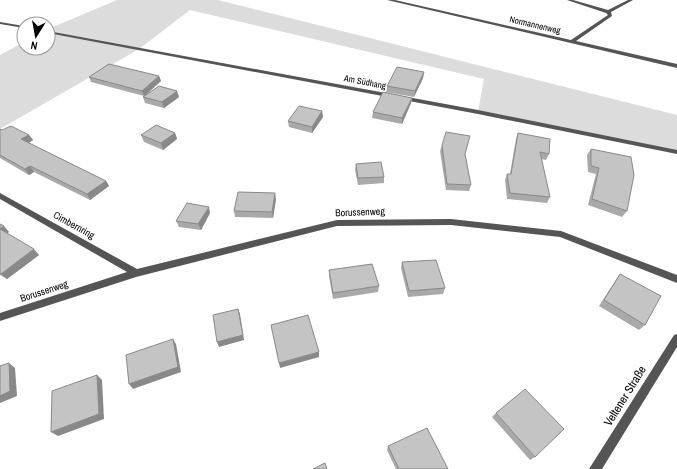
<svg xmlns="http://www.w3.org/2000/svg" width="677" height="469" viewBox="0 0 677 469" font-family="'Archivo Narrow',sans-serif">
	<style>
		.green { fill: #dcdcdc }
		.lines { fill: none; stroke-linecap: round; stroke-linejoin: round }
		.minor { fill: #555; fill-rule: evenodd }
		.wall { fill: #a9a9a9 }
		.shaded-wall { fill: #898989 }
		.building { fill: #c4c4c4; stroke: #898989 }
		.labels { text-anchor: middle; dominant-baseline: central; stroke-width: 3; stroke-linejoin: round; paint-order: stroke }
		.far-street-label { font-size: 9px; fill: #000; stroke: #fff }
		.street-label { font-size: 10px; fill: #000; stroke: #fff }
		.near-street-label { font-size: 12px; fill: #000; stroke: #fff }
	</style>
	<rect width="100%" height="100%" fill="#fff"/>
	<path class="green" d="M 117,0 L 218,0 L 677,115 L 677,152 L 478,112 L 484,79 L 190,10 L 139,49 L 0,129 L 0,55 L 24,42 L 24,48 L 48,48 L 48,29 Z"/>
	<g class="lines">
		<g class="minor">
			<path d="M 387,0 L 395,0 L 571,40 L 608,15 L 606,13 L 567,0 L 573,0 L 608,10 L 628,0 L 633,0 L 611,12 L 612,16 L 576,41 L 677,64 L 677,68 Z"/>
			<path d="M 0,22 L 24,26 L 24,28 L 0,24 Z"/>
			<path d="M 48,31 L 478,110 L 677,150 L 677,154 L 478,114 L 48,33 Z"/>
			<path d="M 0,193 L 137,269 L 337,220 L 451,219 L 561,231 L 677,275 L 677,283 L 560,237 L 451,225 L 337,226 L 136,277 L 0,321 L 0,313 L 127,272 L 0,199 Z"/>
			<path d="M 677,334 L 677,347 L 602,469 L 589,469 L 674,335 Z"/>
		</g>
	</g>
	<g class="wall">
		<path d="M 424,72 L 423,78 L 414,97 L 386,92 L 387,86 Z"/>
		<path d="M 159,76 L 161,81 L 146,95 L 179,97 L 164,108 L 145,103 L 143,97 L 144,96 L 91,82 L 89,77 Z"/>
		<path d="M 412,98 L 411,103 L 402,124 L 372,118 L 373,112 Z"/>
		<path d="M 322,111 L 323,117 L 312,133 L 289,127 L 288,121 Z"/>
		<path d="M 0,129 L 2,130 L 29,135 L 33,140 L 29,143 L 106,181 L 109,186 L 90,200 L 34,172 L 29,175 L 0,158 Z"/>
		<path d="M 175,133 L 177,139 L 163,150 L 144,142 L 141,135 Z"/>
		<path d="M 518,133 L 549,154 L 546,160 L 541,159 L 550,197 L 547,203 L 507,199 L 505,180 L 507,174 L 510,174 L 516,139 Z"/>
		<path d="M 442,145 L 465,154 L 471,185 L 469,191 L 446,190 L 440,151 Z"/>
		<path d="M 591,149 L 627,211 L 622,217 L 588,205 L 596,174 L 588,172 L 587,155 Z"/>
		<path d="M 356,164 L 384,177 L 384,183 L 358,185 L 355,170 Z"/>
		<path d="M 276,199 L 273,218 L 235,217 L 234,211 Z"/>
		<path d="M 210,213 L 201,230 L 179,227 L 176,221 Z"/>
		<path d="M 0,224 L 9,232 L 7,233 L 39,255 L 7,279 L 0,275 Z"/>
		<path d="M 402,262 L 445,288 L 443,294 L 408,297 L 401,268 Z"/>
		<path d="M 329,270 L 379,286 L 378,292 L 333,299 L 329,276 Z"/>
		<path d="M 620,274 L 645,325 L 639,330 L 599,306 L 616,280 Z"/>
		<path d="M 496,413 L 535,457 L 530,460 L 492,417 Z"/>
		<path d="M 388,446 L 448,469 L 396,469 L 387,450 Z"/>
	</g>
	<g class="shaded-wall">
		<path d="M 424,72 L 423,78 L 414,97 L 415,91 Z"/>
		<path d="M 159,76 L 161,81 L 144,96 L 142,91 Z"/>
		<path d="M 177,91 L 179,97 L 164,108 L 162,102 Z"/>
		<path d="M 412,98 L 411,103 L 402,124 L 402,118 Z"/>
		<path d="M 322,111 L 323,117 L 312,133 L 312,127 Z"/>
		<path d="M 175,133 L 177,139 L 163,150 L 161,143 Z"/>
		<path d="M 29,135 L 33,140 L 25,145 L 21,139 Z"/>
		<path d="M 30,166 L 34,172 L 29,175 L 25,169 Z"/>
		<path d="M 106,181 L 109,186 L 90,200 L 87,194 Z"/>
		<path d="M 275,193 L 276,199 L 273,218 L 272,212 Z"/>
		<path d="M 209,207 L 210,213 L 201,230 L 198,224 Z"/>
		<path d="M 4,226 L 9,232 L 5,235 L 0,229 Z"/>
		<path d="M 34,249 L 39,255 L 7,279 L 1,274 Z"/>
		<path d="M 238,309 L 240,314 L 244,340 L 219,347 L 217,342 Z"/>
		<path d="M 173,339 L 176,344 L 181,372 L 133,389 L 129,384 Z"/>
		<path d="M 319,352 L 319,357 L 280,368 L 279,363 Z"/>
		<path d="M 9,363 L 15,368 L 17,396 L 0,403 L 0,396 Z"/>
		<path d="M 97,375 L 102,380 L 104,419 L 58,436 L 51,432 Z"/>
	</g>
	<g class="building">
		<path d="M 109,64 L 159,76 L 142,91 L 89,77 Z"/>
		<path d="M 397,67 L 424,72 L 415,91 L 387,86 Z"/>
		<path d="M 159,86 L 177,91 L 162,102 L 143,97 Z"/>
		<path d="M 383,92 L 412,98 L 402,118 L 373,112 Z"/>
		<path d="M 299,106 L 322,111 L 312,127 L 288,121 Z"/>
		<path d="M 156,125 L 175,133 L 161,143 L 141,135 Z"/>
		<path d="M 11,126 L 29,135 L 21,139 L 106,181 L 87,194 L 30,166 L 25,169 L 0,155 L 0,129 L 2,130 Z"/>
		<path d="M 446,132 L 470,136 L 465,154 L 471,185 L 447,184 L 442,145 Z"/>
		<path d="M 518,133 L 550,139 L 549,154 L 540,152 L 550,197 L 510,193 L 507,174 L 511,174 Z"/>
		<path d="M 591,149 L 631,157 L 634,175 L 627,211 L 592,199 L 599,168 L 591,166 Z"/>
		<path d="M 381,162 L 384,177 L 358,178 L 356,164 Z"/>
		<path d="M 238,192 L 275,193 L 272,212 L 234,211 Z"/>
		<path d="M 187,203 L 209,207 L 198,224 L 176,221 Z"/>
		<path d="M 0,224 L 4,226 L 0,229 Z"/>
		<path d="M 0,229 L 34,249 L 1,274 L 0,273 Z"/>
		<path d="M 436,260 L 445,288 L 409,291 L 402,262 Z"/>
		<path d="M 372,264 L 379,286 L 333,293 L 329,270 Z"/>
		<path d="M 620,274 L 661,296 L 645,325 L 604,300 Z"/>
		<path d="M 238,309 L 243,335 L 217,342 L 213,315 Z"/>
		<path d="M 308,315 L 319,352 L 279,363 L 271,325 Z"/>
		<path d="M 173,339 L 178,367 L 129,384 L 126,355 Z"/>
		<path d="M 9,363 L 10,391 L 0,396 L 0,366 Z"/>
		<path d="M 97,375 L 99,414 L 51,432 L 52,391 Z"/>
		<path d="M 525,389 L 564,429 L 535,457 L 496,413 Z"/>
		<path d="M 427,428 L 448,469 L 399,469 L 388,446 Z"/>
		<path d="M 325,463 L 327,469 L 313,469 Z"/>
	</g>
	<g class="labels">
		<g class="far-street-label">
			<text transform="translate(535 25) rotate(13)">Normannenweg</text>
			<text transform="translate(365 82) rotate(11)">Am Südhang</text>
		</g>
		<g class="street-label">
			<text transform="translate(360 212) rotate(-2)">Borussenweg</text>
			<text transform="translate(74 225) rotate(29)">Cimbernring</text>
			<text transform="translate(44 291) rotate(-18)">Borussenweg</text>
		</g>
		<g class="near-street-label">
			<text transform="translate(625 396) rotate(-58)">Veltener Straße</text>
		</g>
	</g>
	<g transform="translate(36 36) rotate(191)"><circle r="19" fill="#ffffff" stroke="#999999"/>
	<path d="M0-3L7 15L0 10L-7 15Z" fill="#000000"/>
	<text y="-6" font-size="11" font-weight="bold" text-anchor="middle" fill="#000000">N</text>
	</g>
</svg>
